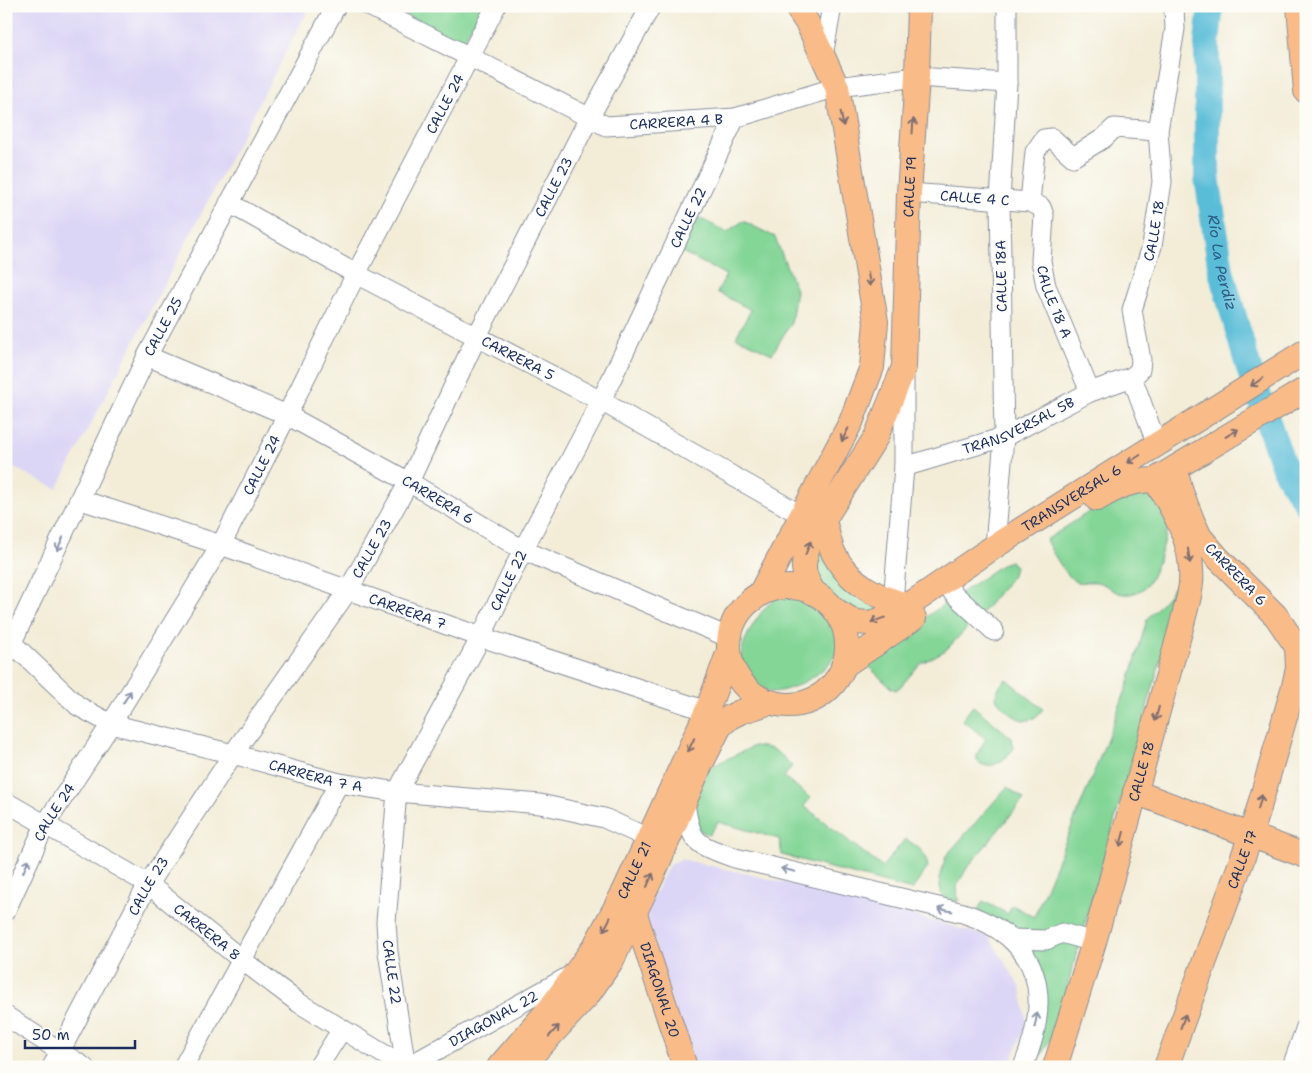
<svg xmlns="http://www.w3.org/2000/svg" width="1312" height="1073" viewBox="0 0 1312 1073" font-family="'Shantell Sans',sans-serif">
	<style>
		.built { fill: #dcd6f6 }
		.green { fill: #84d697; stroke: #50827a }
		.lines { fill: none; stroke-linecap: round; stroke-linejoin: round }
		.river { stroke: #5abdd8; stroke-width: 26 }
		.minor-casing { stroke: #878e9b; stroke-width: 21 }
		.major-casing { stroke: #878e9b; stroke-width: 26 }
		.minor { stroke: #fff; stroke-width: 19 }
		.major { stroke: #f9bc89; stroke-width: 24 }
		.oneway { stroke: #7f6e71 }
		.oneway2 { stroke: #8d97ae }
		.labels { text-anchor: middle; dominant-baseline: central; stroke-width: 4.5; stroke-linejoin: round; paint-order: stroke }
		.street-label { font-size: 14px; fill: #1b2f5e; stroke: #fdfcf7 }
		.water-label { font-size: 15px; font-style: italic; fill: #2e5a83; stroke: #fdfcf7 }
	</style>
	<rect width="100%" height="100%" fill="#fdfcf7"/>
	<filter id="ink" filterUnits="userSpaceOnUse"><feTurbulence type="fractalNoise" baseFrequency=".02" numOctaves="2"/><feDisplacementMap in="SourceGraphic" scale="10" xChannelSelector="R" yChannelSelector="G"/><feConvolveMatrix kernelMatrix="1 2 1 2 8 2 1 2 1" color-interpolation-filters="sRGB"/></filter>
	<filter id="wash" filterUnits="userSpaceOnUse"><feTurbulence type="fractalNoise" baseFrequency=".0096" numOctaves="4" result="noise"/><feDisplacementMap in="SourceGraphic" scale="20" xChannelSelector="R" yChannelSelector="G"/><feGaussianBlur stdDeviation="1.12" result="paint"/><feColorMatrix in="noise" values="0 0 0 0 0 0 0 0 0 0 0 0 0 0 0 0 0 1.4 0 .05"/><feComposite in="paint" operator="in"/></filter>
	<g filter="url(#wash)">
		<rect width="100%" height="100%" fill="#f3edd8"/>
		<g class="built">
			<path d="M 6,6 L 310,6 L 57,489 L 8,465 L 6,468 Z"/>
			<path d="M 681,859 L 857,899 L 989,937 L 1021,988 L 1027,1023 L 1009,1067 L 691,1067 L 645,913 L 669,865 Z"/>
		</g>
		<g class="green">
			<path d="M 388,6 L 482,6 L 462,44 Z"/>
			<path d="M 697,217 L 727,232 L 743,221 L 775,237 L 796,290 L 791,323 L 772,354 L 736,337 L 751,310 L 717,292 L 726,275 L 682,252 Z"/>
			<path d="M 1144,492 L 1155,495 C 1159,502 1166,511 1168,519 C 1170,530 1154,579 1145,587 C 1140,592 1131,595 1124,594 C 1115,594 1108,585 1100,583 C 1092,580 1084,584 1077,582 C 1067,579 1051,550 1046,540 L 1113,496 Z"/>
			<path d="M 819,546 L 883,610 C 879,611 873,615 868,615 C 844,615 827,591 812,575 Z"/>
			<path d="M 1011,561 L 1015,566 L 1013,575 L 988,606 L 946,650 L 920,664 L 900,687 L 896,690 L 891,688 L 867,665 L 866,661 L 868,657 L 1004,563 Z"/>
			<path d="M 1181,575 L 1178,599 L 1054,1033 L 1041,1055 L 1029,1060 L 1045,990 L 978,910 L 983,901 L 1008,914 L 1012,905 L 1034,917 L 1093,775 L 1129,682 L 1147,619 L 1168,596 Z"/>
			<path d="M 787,591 C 803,593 811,599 821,612 C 827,618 835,625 838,633 C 850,663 788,698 764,691 C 756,689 751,683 747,676 C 744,671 742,665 741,658 C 740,642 761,609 774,599 C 778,596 782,594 787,591 Z"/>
			<path d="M 1006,679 L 1043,709 C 1030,727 1018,721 1004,708 C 1001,705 996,701 996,696 C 996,690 1002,683 1006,679 Z"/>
			<path d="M 973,706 L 1012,738 L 1014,748 C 1005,760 990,773 977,761 L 977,754 L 986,739 L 962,720 Z"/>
			<path d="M 754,746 C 774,747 779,752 792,766 L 784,777 L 811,798 L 804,806 L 882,867 L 905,839 C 919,847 925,851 928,867 L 912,890 L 782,855 L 779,839 L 718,822 L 709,835 L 699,830 L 692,804 L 704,770 Z"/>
			<path d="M 1007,787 L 1024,799 L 967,868 L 957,886 L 958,902 L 942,897 L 939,879 L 946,856 Z"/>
		</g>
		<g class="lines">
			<path class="river" id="s1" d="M 1211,6 L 1207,41 L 1207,177 L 1221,271 L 1248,366 L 1285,470 L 1306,503"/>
		</g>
	</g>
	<g filter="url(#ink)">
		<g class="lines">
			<g class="minor-casing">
				<g id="minor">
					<path id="s2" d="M 369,6 L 606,126 L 735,118 L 837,87 L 917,77 L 1007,83"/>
					<path d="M 823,56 L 832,6"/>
					<path id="s3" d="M 909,193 L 1030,202 L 1041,207 L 1044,215 L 1041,261 L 1046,286 L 1090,392"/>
					<path d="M 1030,202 L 1035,152 L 1044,139 L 1052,138 L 1073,157 L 1104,138 L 1114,128 L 1158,131"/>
					<path id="s4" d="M 229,203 L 356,274 L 601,401 L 803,516"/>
					<path id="s5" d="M 147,356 L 287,415 L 409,482 L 523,550 L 730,638"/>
					<path d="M 1132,377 L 1157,445"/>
					<path id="s6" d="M 904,467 L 1004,437 L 1090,392 L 1132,377 L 1140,370 L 1141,360 L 1132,310 L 1152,246 L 1162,182 L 1158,131 L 1175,29 L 1174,6"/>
					<path id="s7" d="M 81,500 L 221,545 L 481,637 L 707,711"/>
					<path d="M 995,546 L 1004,437 L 1000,200 L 1007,83 L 1007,6"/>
					<path d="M 953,593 L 994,631"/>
					<path d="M 893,602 L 904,467 L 904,373"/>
					<path id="s8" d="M 12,643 L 78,706 L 111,724 L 233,754 L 339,783 L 397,792 L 540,804 L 604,818 L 648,838"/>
					<path id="s9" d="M 6,655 L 147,356 L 336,6"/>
					<path id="s10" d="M 6,802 L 148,884 L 242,960 L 299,1003 L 405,1067"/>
					<path d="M 685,803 C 691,846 697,844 735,858 L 963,913 C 1041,939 1053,995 1023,1067"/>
					<path id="s11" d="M 6,910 L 45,825 L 111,724 L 221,545 L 287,415 L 356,274 L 496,6"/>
					<path d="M 1012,939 L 1046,940 L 1062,933 L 1094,942"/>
					<path d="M 6,1016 L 84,1067"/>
					<path id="s12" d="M 52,1067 L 148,884 L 233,754 L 349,589 L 409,482 L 477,336 L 589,118 L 651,6"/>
					<path d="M 183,1067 L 339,783"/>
					<path d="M 318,1067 L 342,1029"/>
					<path id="s13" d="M 406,1067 L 388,952 L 386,922 L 397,792 L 481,637 L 523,550 L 601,401 L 735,118"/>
					<path id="s14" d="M 407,1067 L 573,974"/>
					<path d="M 1292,1067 L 1306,1027"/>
				</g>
			</g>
			<g class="major-casing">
				<g id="major">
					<path d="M 1299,6 L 1306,91"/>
					<path d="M 1097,499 C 1120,486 1128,481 1155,480 L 1306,389"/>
					<path d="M 824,520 C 827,531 829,544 834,554 C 849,583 879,599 909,605"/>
					<circle cx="788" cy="646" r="59"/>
					<path id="s15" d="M 814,593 C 801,571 802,566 809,543 L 876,437 L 904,367 L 909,193 L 917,77 L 919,6"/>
					<path d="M 749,602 L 760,594 L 851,422 L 872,367 L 876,322 L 837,87 L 808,24 L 796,6"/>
					<path id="s16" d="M 835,610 L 855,622 L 869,623 L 880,620 L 909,605 L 995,546 L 1306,351"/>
					<path d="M 843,666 L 914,618"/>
					<path d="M 1135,792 L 1306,856"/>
					<path id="s17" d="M 635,914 L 685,1067"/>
					<path id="s18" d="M 499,1067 L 551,1007 L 595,946 L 625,890 L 707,711 L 729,651"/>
					<path d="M 521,1067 L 587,996 L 612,960 L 653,874 L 698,770 L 720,726 L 730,717 L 740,712 L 771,702"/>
					<path id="s19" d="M 1055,1067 L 1094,942 L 1181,628 C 1184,614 1190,598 1191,583 C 1194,544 1175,512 1155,480"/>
					<path id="s20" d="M 1166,1067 L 1251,835 L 1294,686 L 1298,668 L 1297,647 L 1276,616 L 1218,558 L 1200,537 L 1192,520 L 1181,492 L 1175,468"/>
				</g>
			</g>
			<use href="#minor" class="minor"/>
			<use href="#major" class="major"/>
		</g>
		<defs><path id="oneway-shaft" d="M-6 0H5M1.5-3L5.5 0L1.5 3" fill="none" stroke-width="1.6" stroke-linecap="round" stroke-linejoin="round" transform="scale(1.25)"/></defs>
		<g class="oneway">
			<use href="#oneway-shaft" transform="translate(842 119) rotate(80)"/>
			<use href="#oneway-shaft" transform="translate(913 126) rotate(-86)"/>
			<use href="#oneway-shaft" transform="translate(869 279) rotate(80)"/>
			<use href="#oneway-shaft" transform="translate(1257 382) rotate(148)"/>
			<use href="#oneway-shaft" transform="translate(1232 433) rotate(-31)"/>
			<use href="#oneway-shaft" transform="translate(845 435) rotate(117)"/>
			<use href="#oneway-shaft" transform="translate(1134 459) rotate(148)"/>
			<use href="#oneway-shaft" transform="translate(808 548) rotate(-69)"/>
			<use href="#oneway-shaft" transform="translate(1189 556) rotate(82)"/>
			<use href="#oneway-shaft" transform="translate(878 620) rotate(160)"/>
			<use href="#oneway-shaft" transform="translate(1157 714) rotate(105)"/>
			<use href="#oneway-shaft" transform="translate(691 745) rotate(115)"/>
			<use href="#oneway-shaft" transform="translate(1260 802) rotate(-74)"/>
			<use href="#oneway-shaft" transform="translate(1122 839) rotate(105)"/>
			<use href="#oneway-shaft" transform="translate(650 880) rotate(-66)"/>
			<use href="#oneway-shaft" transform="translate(607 924) rotate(118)"/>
			<use href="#oneway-shaft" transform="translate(1183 1021) rotate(-70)"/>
			<use href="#oneway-shaft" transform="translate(554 1031) rotate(-47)"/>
		</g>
		<g class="oneway2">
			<use href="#oneway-shaft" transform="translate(60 544) rotate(115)"/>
			<use href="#oneway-shaft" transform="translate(127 697) rotate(-58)"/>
			<use href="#oneway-shaft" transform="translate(26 866) rotate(-66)"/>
			<use href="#oneway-shaft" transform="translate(788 870) rotate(-166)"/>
			<use href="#oneway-shaft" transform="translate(945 910) rotate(-168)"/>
			<use href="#oneway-shaft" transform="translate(1036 1020) rotate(-80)"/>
		</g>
	</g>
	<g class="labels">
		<g class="street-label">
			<text stroke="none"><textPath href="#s11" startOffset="919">CALLE 24</textPath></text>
			<text stroke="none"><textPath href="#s2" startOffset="336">CARRERA 4 B</textPath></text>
			<text stroke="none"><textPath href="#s12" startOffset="1015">CALLE 23</textPath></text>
			<text stroke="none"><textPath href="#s15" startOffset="434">CALLE 19</textPath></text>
			<text stroke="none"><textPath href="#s3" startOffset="66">CALLE 4 C</textPath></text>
			<text stroke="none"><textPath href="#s13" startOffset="921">CALLE 22</textPath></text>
			<text stroke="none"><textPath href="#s6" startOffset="400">CALLE 18</textPath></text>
			<text transform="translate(1001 276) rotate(-91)">CALLE 18A</text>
			<text stroke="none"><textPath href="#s3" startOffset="231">CALLE 18 A</textPath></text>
			<text stroke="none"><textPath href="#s9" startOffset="364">CALLE 25</textPath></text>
			<text stroke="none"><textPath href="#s4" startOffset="328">CARRERA 5</textPath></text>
			<text stroke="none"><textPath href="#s6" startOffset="122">TRANSVERSAL 5B</textPath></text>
			<text stroke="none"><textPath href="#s11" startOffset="514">CALLE 24</textPath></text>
			<text stroke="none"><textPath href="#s16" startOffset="276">TRANSVERSAL 6</textPath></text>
			<text stroke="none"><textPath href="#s5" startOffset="325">CARRERA 6</textPath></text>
			<text stroke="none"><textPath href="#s12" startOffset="610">CALLE 23</textPath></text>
			<text transform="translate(1236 574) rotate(46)">CARRERA 6</text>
			<text stroke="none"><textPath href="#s13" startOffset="516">CALLE 22</textPath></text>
			<text stroke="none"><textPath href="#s7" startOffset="345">CARRERA 7</textPath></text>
			<text stroke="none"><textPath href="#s19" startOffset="308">CALLE 18</textPath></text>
			<text stroke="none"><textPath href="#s8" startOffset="340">CARRERA 7 A</textPath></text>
			<text stroke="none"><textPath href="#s11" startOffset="109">CALLE 24</textPath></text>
			<text stroke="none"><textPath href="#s20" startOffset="221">CALLE 17</textPath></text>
			<text stroke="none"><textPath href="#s18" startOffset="240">CALLE 21</textPath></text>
			<text stroke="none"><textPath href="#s12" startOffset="205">CALLE 23</textPath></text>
			<text stroke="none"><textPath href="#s10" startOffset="240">CARRERA 8</textPath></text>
			<text transform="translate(392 972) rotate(82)">CALLE 22</text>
			<text stroke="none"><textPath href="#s17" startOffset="80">DIAGONAL 20</textPath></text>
			<text stroke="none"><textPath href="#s14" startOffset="99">DIAGONAL 22</textPath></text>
		</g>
		<g class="water-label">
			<text stroke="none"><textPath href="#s1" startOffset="258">Río La Perdiz</textPath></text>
		</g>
	</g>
	<rect width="1312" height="1073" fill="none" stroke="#fdfcf7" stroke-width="25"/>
	<path d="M25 1040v8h110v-8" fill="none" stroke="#1b2f5e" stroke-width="2.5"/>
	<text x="32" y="1040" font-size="15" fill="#1b2f5e" stroke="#fdfcf7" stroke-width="4" paint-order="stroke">50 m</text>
</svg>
